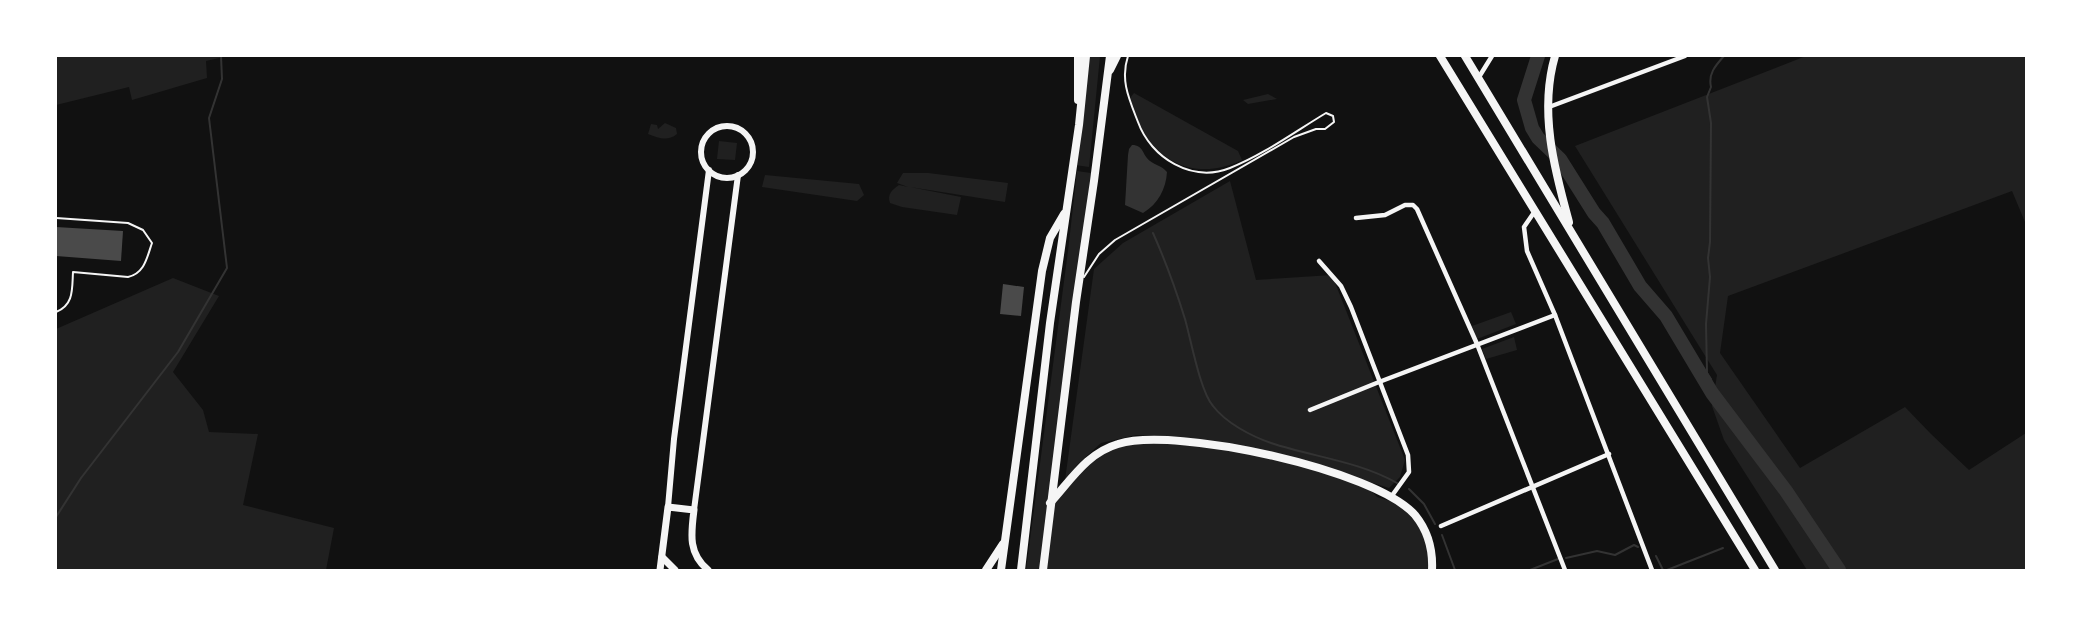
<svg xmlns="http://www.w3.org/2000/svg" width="2082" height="626" viewBox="0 0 2082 626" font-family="Literata,serif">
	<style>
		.green { fill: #202020 }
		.water { fill: #333 }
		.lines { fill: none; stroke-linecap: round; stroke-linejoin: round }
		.stream { stroke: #333; stroke-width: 2 }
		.river { stroke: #333; stroke-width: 14 }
		.building { fill: #4a4a4a }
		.service { stroke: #f5f5f5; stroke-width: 2 }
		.minor { stroke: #f5f5f5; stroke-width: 4.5 }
		.tertiary { stroke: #f5f5f5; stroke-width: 6 }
		.secondary { stroke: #f5f5f5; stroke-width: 7 }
		.primary { stroke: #f5f5f5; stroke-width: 8 }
		.trunk { stroke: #f5f5f5; stroke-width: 8 }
	</style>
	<rect width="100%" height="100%" fill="#111"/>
	<g class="green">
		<path d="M 56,56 L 228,56 L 206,61 L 207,78 L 132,100 L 129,87 L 56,105 Z"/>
		<path d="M 1087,56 L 1100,56 L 1089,167 L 1075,165 Z"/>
		<path d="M 1806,56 L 2026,56 L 2026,221 L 2025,222 L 2012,191 L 1728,296 L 1720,353 L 1800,468 L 1905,407 L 1931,434 L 1969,470 L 2026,433 L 2026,570 L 1807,570 L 1724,440 L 1712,406 L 1717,375 L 1575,146 Z"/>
		<path d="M 1134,93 L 1238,151 L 1242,160 C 1203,179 1163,168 1142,129 C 1137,119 1134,108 1130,98 Z"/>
		<path d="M 1268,94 L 1277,99 L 1248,104 L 1243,100 Z"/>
		<path d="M 665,123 L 676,128 L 677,134 C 667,142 659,138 648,134 L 651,124 L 657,125 L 658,129 Z"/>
		<path d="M 719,141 L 737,143 L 735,160 L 717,159 Z"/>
		<path d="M 1077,171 L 1091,173 L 1040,570 L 1026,570 L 1068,251 Z"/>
		<path d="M 903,173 L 928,173 L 1008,183 L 1005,202 L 910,187 L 961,197 L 957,215 L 902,207 L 890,203 C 887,194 892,190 899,185 L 908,187 L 897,183 Z"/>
		<path d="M 765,175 L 859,184 L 864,195 L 857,201 L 762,187 Z"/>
		<path d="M 1230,181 L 1256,280 L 1332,275 L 1405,460 L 1400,477 L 1389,488 L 1275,453 L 1187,438 L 1136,435 L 1101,443 L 1077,465 L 1065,480 L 1094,269 L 1123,243 Z"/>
		<path d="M 173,278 L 219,296 L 173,372 L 203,410 L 209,432 L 258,434 L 243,505 L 334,528 L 326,570 L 56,570 L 56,329 Z"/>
		<path d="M 1511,312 L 1516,324 L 1477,339 L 1472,326 Z"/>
		<path d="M 1514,337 L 1517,350 L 1486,359 L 1482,349 Z"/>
		<path d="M 1137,440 L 1255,453 L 1366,485 L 1377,497 L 1403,505 L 1431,533 L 1432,570 L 1043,570 L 1050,503 L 1096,454 Z"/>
	</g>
	<path class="water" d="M 1132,145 C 1144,145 1142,155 1150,161 C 1156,166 1161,165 1167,172 C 1166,189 1158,204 1143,213 L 1125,205 L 1128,155 L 1129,149 Z"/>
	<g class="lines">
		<g class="stream">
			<path d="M 1153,233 C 1165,260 1176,290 1185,319 C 1191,340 1200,391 1213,406 C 1226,423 1251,436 1271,443 C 1313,457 1358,461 1397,483"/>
			<path d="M 1712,393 L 1711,379 L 1707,373 L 1706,324 L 1710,277 L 1708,258 L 1710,242 L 1711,123 L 1707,97 L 1711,87 C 1708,74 1715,66 1724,56"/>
			<path d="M 1409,489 L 1424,504 L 1435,524"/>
			<path d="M 56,517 L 81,478 L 178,352 L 227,268 L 209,118 L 222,79 L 221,56"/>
			<path d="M 1442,535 L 1455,570"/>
			<path d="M 1656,556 L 1663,570"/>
			<path d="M 1566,558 L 1597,551 L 1615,555 L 1634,545 L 1638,547"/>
			<path d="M 1530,570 L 1558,559"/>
			<path d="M 1667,570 L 1723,548"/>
		</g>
		<path class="river" d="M 1538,56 L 1524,100 L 1532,128 L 1538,138 L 1560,159 L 1594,213 L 1603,223 L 1640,286 L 1666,316 L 1712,393 L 1786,491 L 1839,570"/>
	</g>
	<g class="building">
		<path d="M 56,227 L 123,231 L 121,261 L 56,256 Z"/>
		<path d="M 1003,284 L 1024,287 L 1021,316 L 1000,314 Z"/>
	</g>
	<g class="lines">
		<g class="service">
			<path d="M 56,218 L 128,223 L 143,230 L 152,243 C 147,257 145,273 128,277 L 73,272 C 72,289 74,305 56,312"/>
			<path d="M 1084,277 L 1099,254 L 1115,240 L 1294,137 L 1316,129 L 1325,129 L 1334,122 L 1333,116 L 1326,113 C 1296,131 1263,155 1230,168 C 1192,183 1151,158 1138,122 C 1129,99 1120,80 1128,56"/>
		</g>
		<g class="minor">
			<path d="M 1479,77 L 1492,56"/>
			<path d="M 1549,107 L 1685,56"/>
			<path d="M 1535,211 L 1524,227 L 1527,251 L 1555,315 L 1652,570"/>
			<path d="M 1356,218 L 1385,215 L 1405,205 L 1413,205 L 1417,209 L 1477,344 L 1565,570"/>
			<path d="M 1319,261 L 1341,286 L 1351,307 L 1408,455 L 1409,472 L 1391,497"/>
			<path d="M 1310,410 L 1379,382 L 1555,315"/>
			<path d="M 1441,526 L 1609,454"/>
		</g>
		<g class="tertiary">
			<circle cx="727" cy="152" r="26"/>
			<path d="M 668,507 L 674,439 L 709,170"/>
			<path d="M 694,510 L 738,175"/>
		</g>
		<g class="secondary">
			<path d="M 662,557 L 675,570"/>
			<path d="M 660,570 L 668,507 L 694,510 C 691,534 688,553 708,570"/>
		</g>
		<g class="primary">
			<path d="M 1440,56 L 1755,570"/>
			<path d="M 1465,56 L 1775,570"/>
			<path d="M 1555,56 C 1539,111 1554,168 1569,222"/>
			<path d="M 1110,70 L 1117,56"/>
		</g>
		<g class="trunk">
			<path d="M 1078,100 L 1078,56"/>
			<path d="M 1050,503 C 1071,480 1087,453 1118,444 C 1175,426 1376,470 1415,515 C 1428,531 1433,550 1432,570"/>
			<path d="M 986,570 L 1003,544"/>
			<path d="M 1001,570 L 1042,271 L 1050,238 L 1064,214"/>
			<path d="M 1021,570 L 1050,323 L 1079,125 L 1086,56"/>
			<path d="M 1043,570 L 1076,302 L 1094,181 L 1110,56"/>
		</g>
	</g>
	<rect width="2082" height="626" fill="none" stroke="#ffffff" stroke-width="114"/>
</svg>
